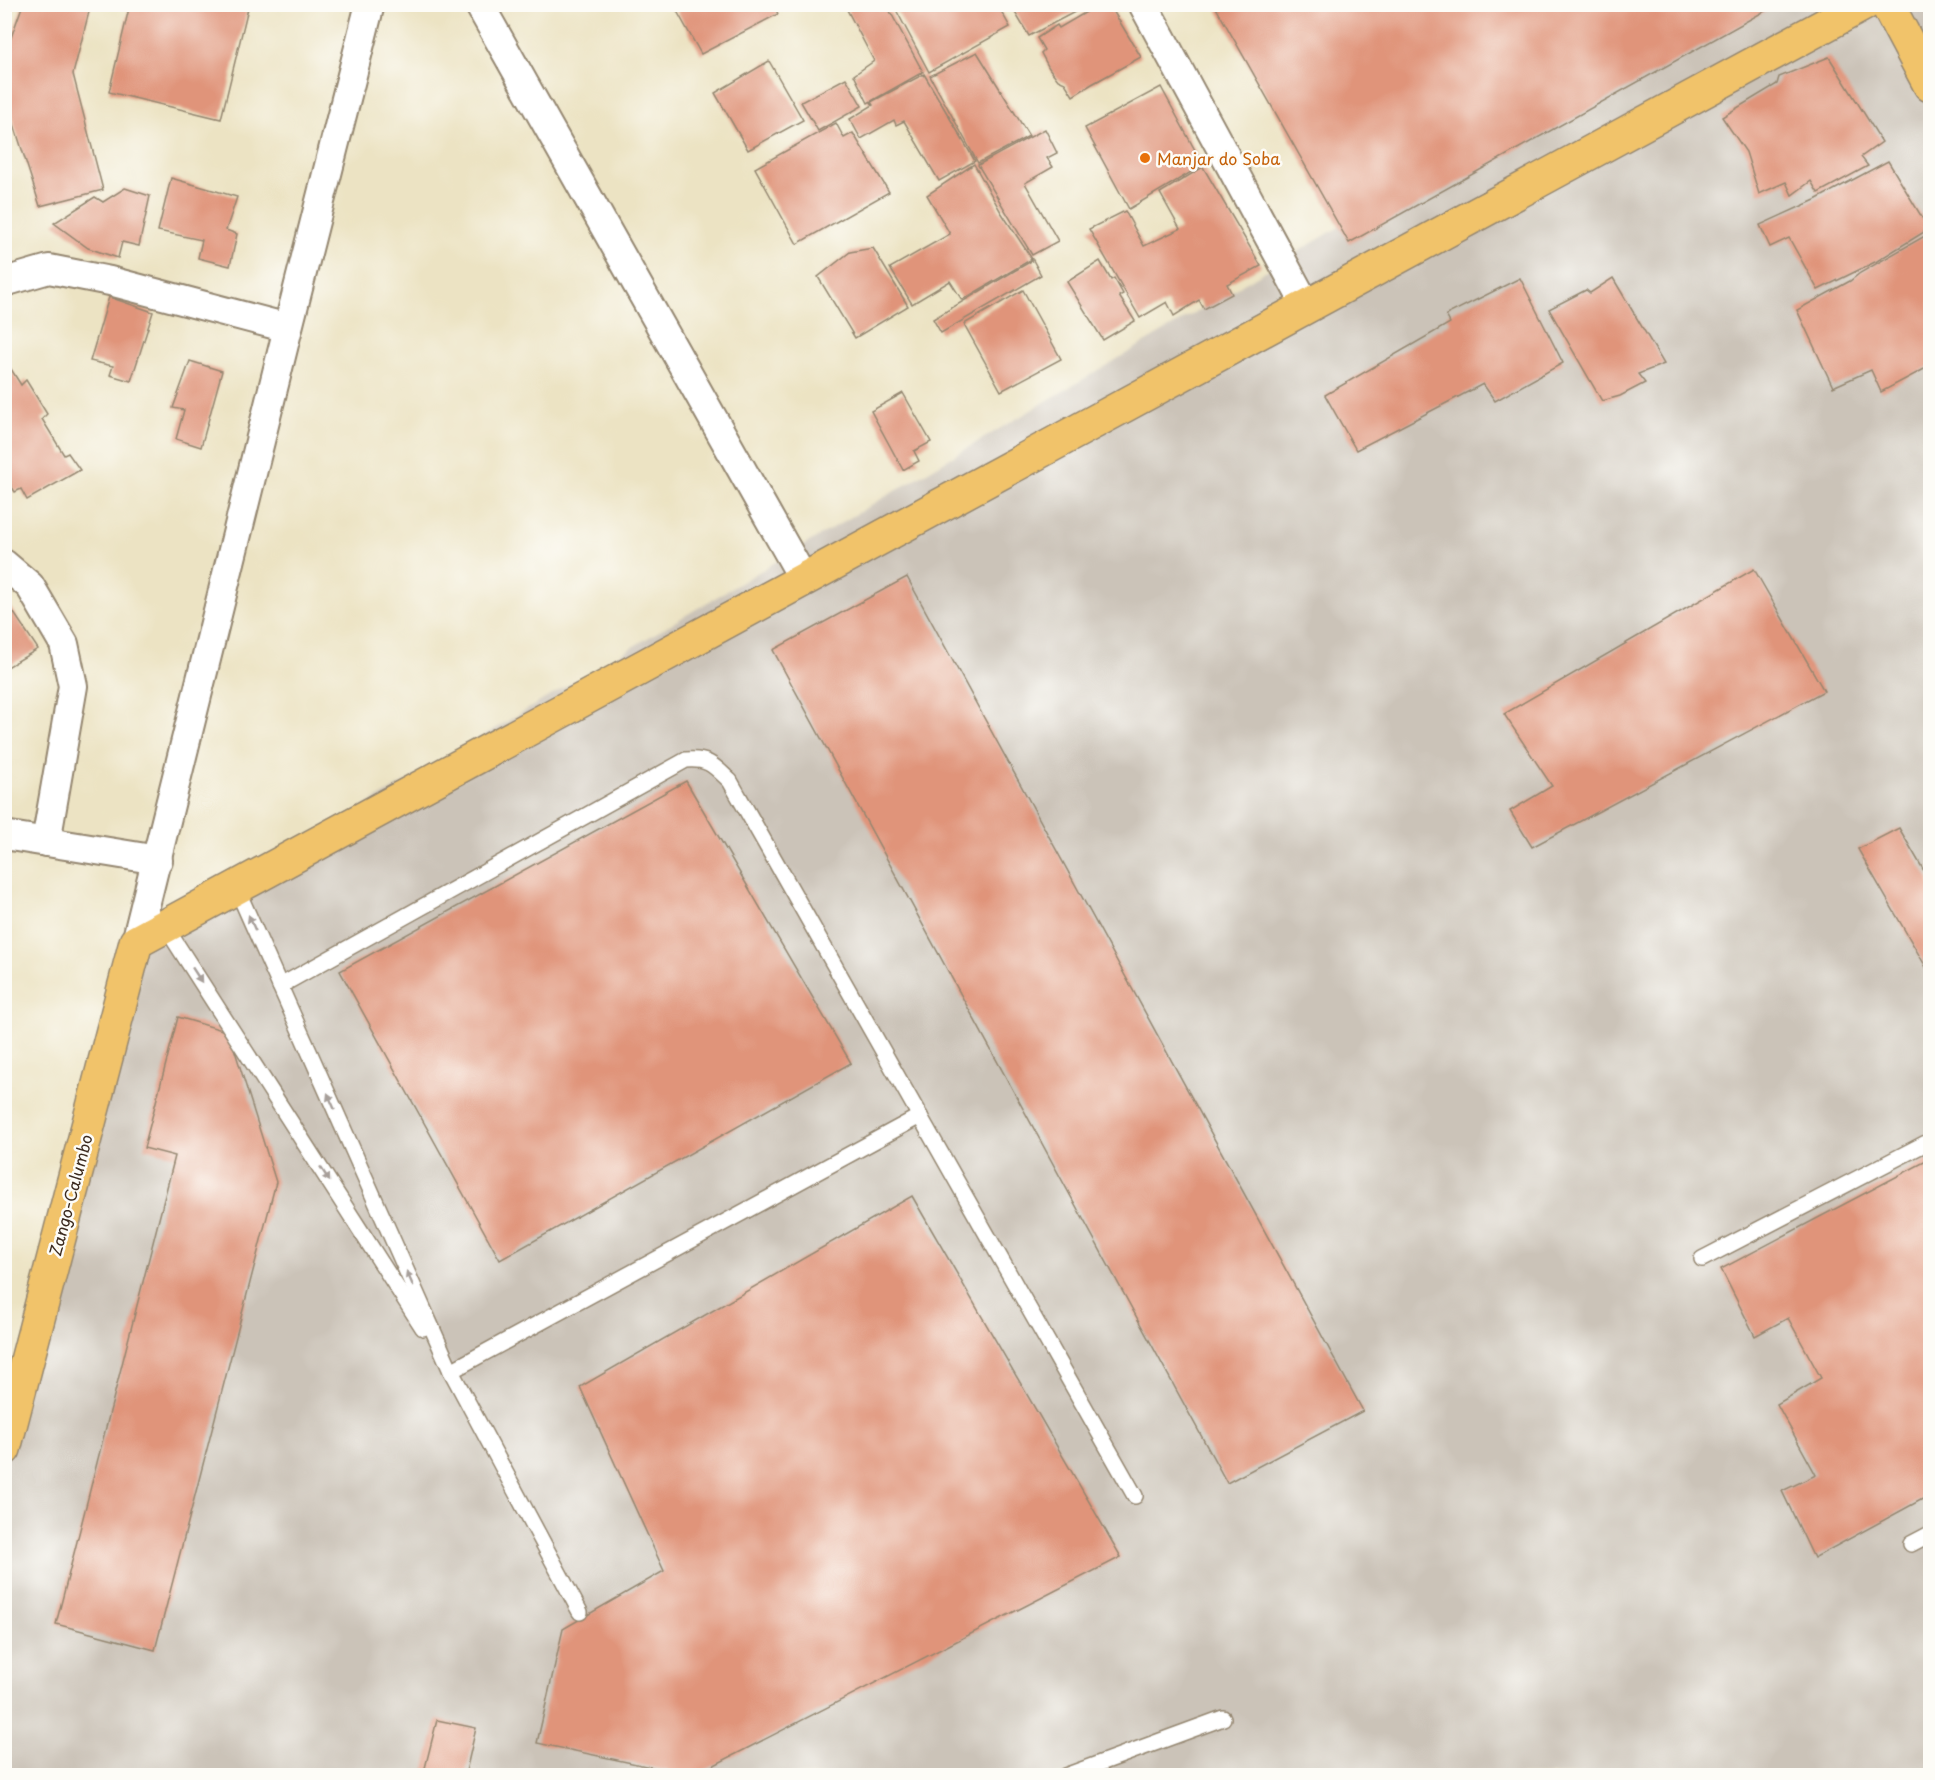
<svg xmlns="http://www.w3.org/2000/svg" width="1935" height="1780" viewBox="0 0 1935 1780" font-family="'Playpen Sans',sans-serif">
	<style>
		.industrial { fill: #cbc3b8 }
		.building { fill: #e0947a }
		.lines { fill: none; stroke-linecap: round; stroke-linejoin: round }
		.lane-casing { stroke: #948670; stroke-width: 18 }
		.street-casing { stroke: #948670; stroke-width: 32 }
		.primary-casing { stroke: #948670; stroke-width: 36 }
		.highway-casing { stroke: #948670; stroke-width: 36 }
		.lane { stroke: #fff; stroke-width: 15 }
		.street { stroke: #fff; stroke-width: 28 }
		.primary { stroke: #f1c36a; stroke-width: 33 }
		.highway { stroke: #f1c36a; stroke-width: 33 }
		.oneway { fill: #a79f9a }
		.food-dot { fill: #e8710a; stroke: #fdfcf7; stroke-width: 2 }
		.labels { text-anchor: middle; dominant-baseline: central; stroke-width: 5; stroke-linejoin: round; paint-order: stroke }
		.food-label { font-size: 16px; fill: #c56008; stroke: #fdfcf7; text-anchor: start }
		.street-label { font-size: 16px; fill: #3b2a1e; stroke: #fdfcf7 }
	</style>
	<rect width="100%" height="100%" fill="#fdfcf7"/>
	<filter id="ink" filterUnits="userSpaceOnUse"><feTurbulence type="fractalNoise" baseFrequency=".0167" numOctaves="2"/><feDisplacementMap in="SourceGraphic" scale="12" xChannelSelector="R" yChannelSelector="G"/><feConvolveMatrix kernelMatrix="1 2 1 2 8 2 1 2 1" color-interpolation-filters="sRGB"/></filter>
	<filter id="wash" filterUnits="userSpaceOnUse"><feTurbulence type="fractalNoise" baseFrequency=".008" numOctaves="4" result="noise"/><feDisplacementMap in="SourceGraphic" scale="24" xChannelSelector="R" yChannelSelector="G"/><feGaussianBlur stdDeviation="1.35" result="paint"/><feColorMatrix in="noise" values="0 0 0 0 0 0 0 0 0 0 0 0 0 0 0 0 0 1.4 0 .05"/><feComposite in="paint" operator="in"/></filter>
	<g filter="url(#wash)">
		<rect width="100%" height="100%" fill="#ece3c3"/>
		<path class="industrial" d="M 1713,5 L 1930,5 L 1930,1775 L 5,1776 L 5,1459 L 136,942 Z"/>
		<g id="blocks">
			<g class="building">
				<path d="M 23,4 L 91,4 L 73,74 L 103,190 L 40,206 L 4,93 L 4,57 Z"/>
				<path d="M 130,4 L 249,4 L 221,119 L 109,92 Z"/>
				<path d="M 673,4 L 773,4 L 778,14 L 701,54 Z"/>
				<path d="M 844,4 L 886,4 L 923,72 L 868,103 L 854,75 L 874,61 Z"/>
				<path d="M 893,4 L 997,4 L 1010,27 L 929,72 Z"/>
				<path d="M 1010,4 L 1090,4 L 1029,36 Z"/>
				<path d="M 1100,4 L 1109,4 L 1141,57 L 1092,84 L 1073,96 L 1065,83 L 1058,80 L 1049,68 L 1041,53 L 1044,50 L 1037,38 L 1057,25 L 1059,28 Z"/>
				<path d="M 1214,4 L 1773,4 L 1774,6 L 1349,243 Z"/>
				<path d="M 977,52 L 1029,136 L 978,163 L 930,76 Z"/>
				<path d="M 1829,57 L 1882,142 L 1861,157 L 1868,166 L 1818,193 L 1811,181 L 1792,195 L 1786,182 L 1759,194 L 1746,152 L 1722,117 L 1777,84 L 1779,77 Z"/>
				<path d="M 769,61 L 803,120 L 748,150 L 715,93 Z"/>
				<path d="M 924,74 L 975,161 L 939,181 L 904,121 L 896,125 L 894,120 L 861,139 L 850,119 L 873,105 L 871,102 Z"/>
				<path d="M 846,78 L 862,106 L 818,131 L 801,102 Z"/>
				<path d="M 1161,87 L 1203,165 L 1129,209 L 1085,128 Z"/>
				<path d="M 836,123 L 844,138 L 853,133 L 889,192 L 797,244 L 755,168 Z"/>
				<path d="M 1045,129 L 1057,153 L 1047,158 L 1053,167 L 1025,183 L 1058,241 L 1032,255 L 978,165 Z"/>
				<path d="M 1888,161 L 1929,229 L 1877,261 L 1818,290 L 1789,238 L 1770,247 L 1760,225 L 1815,200 Z"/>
				<path d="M 974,164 L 1001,212 L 1032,259 L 962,300 L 950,281 L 912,304 L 890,268 L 950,234 L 927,195 Z"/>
				<path d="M 1203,167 L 1261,266 L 1227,284 L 1232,294 L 1204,309 L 1199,300 L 1174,316 L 1167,302 L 1140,318 L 1089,229 L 1125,211 L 1144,246 L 1180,229 L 1160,193 Z"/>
				<path d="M 171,178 L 237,197 L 226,230 L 237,234 L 230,266 L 198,258 L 202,240 L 158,231 Z"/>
				<path d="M 125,188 L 150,196 L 139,246 L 122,242 L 118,258 L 88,248 L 54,223 L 95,197 L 103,202 Z"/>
				<path d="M 1930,233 L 1930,366 L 1881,392 L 1871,370 L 1833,387 L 1797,310 L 1850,281 L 1860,273 Z"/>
				<path d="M 873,248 L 908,306 L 855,338 L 818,277 L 850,252 Z"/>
				<path d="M 1033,260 L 1041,275 L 941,333 L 933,319 Z"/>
				<path d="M 1100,261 L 1111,280 L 1114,278 L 1123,294 L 1119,296 L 1135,321 L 1103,340 L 1067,282 Z"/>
				<path d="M 1520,278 L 1563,363 L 1495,401 L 1483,384 L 1356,450 L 1325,395 L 1450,323 L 1446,315 Z"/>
				<path d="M 1613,278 L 1664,364 L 1638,374 L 1645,383 L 1620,396 L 1602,401 L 1549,309 L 1586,290 L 1590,293 Z"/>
				<path d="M 1023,290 L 1061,359 L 1001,391 L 964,324 Z"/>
				<path d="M 109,297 L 153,312 L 131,381 L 110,375 L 113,366 L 90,361 Z"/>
				<path d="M 4,358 L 21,385 L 26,380 L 47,414 L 42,419 L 64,455 L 68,453 L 80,470 L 27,500 L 21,489 L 15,492 L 4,475 L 4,473 L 9,471 L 4,464 Z"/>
				<path d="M 190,361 L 222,371 L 201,447 L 176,439 L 184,410 L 173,408 Z"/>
				<path d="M 903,393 L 931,442 L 914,451 L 919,461 L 903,470 L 871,411 Z"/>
				<path d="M 1754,569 L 1824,691 L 1532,847 L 1510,811 L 1552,786 L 1504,714 Z"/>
				<path d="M 907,577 L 1363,1411 L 1227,1483 L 773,650 Z"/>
				<path d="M 4,598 L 38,649 L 4,669 Z"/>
				<path d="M 686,781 L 851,1063 L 500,1260 L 340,971 Z"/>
				<path d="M 1899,828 L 1930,881 L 1930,974 L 1858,849 Z"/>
				<path d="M 178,1017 L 229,1032 L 276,1182 L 155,1650 L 56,1624 L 175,1156 L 144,1148 Z"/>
				<path d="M 1930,1159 L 1930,1495 L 1814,1558 L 1782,1491 L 1816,1475 L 1777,1404 L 1821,1378 L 1788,1318 L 1755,1336 L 1721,1269 Z"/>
				<path d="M 912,1196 L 1121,1557 L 693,1776 L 537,1743 L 563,1629 L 664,1571 L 580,1387 Z"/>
				<path d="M 437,1720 L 476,1728 L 465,1776 L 423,1776 Z"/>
			</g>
		</g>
	</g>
	<g filter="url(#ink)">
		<use href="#blocks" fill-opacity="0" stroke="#948670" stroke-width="1.5"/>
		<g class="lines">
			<g class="lane-casing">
				<g id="lane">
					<path d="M 236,887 L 451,1371 L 580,1612"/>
					<path d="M 165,926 L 423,1328"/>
					<path d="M 280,986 L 686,760 C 709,758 714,766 730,781 L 1135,1496"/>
					<path d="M 1702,1259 L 1930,1141"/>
					<path d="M 451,1371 L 920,1116"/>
					<path d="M 1911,1544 L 1930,1534"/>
					<path d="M 1065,1776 L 1223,1718"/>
				</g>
			</g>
			<g class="street-casing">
				<g id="street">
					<path d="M 479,4 L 804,580"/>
					<path d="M 1143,4 L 1307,307"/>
					<path d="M 4,282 L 49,269 L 110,281 L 288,328"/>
					<path d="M 4,564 L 30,586 L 64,644 L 73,686 L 46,842"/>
					<path d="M 4,835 L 158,860"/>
					<path d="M 136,942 L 288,328 L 370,4"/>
				</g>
			</g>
			<g class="primary-casing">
				<path id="primary" d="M 4,1449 L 136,942 L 1864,4"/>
			</g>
			<g class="highway-casing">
				<path id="highway" d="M 1887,4 L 1930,85"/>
			</g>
			<use href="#lane" class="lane"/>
			<use href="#street" class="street"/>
			<use href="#primary" class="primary"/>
			<use href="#highway" class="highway"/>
		</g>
		<defs><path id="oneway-solid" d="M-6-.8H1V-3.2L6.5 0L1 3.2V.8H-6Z" transform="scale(1.5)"/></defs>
		<g class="oneway">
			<use href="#oneway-solid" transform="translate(252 923) rotate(-114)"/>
			<use href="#oneway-solid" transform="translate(197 975) rotate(57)"/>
			<use href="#oneway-solid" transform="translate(331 1101) rotate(-114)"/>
			<use href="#oneway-solid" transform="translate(325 1174) rotate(57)"/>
			<use href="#oneway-solid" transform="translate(410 1279) rotate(-114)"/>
		</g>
	</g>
	<circle class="food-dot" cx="1145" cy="158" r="6"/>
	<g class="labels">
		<g class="food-label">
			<text x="1157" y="158">Manjar do Soba</text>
		</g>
		<g class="street-label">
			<text transform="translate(70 1195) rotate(-75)">Zango-Calumbo</text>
		</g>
	</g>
	<rect width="1935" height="1780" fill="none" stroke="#fdfcf7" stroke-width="24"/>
</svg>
